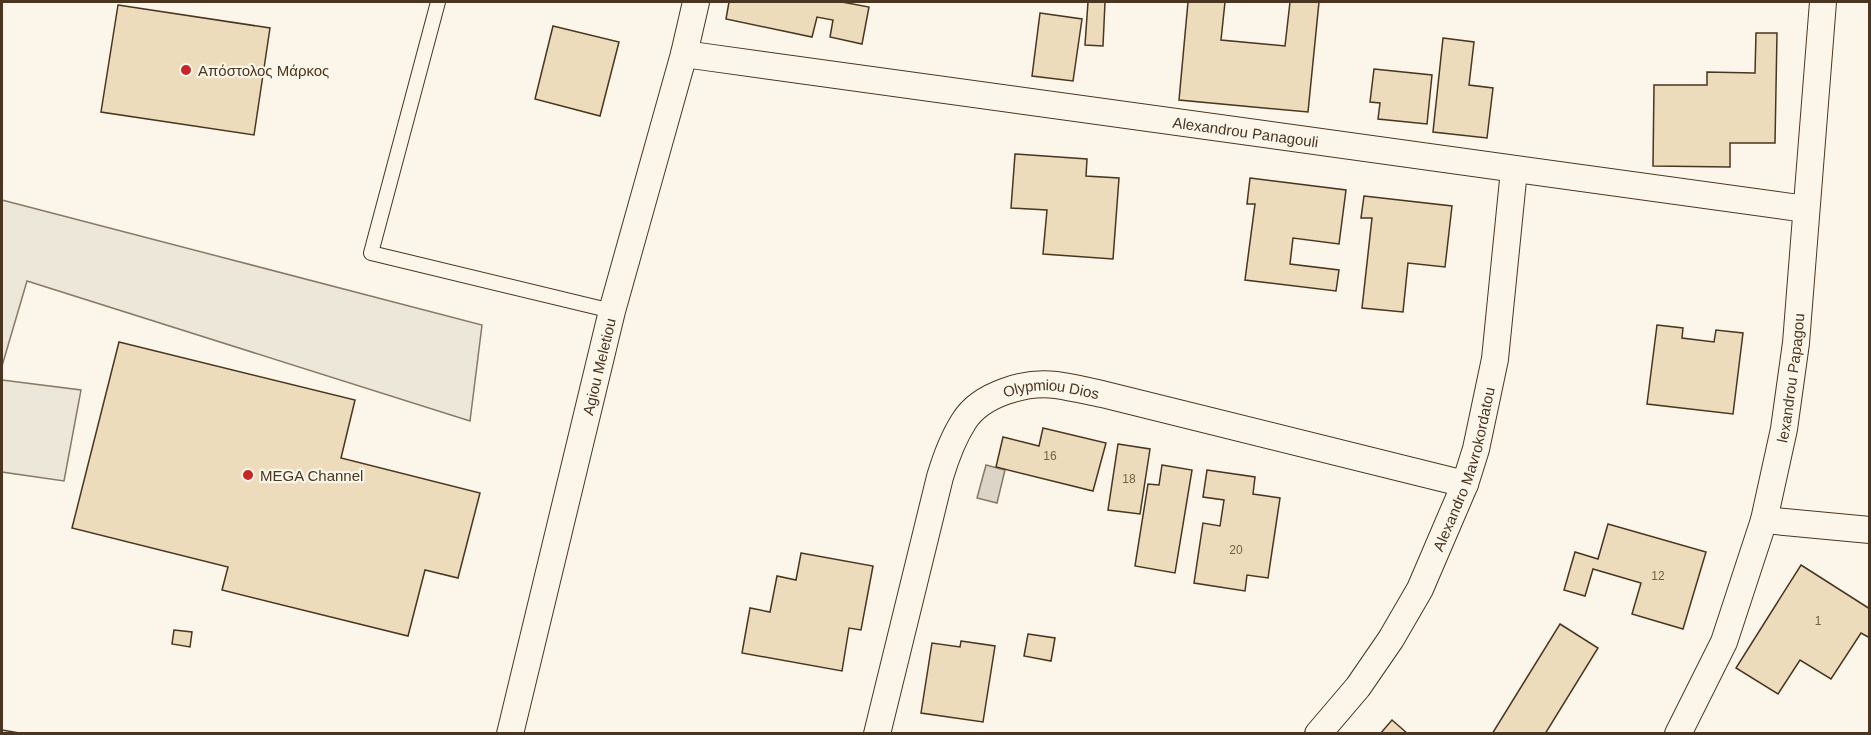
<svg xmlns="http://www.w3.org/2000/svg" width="1871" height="735" viewBox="0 0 1871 735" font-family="Arial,sans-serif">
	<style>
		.parking { fill: #ede7d9; stroke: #887966; stroke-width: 1.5 }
		.water { fill: #dcd4c6; stroke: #887966; stroke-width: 1.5 }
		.building { fill: #ecdcbc; stroke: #4a3520; stroke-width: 1.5 }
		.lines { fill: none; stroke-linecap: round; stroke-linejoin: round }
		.lane-casing { stroke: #4a3520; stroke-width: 16 }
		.street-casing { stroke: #4a3520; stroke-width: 28 }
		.lane { stroke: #fbf6e9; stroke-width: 14 }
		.street { stroke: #fbf6e9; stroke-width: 26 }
		.poi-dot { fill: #c62828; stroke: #fbf6e9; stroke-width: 2 }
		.labels { text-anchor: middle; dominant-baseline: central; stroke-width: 4.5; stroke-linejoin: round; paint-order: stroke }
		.number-label { font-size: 12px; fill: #725f47 }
		.poi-label { font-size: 15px; fill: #4a3520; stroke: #fbf6e9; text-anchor: start }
		.street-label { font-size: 15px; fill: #4a3520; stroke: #fbf6e9 }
	</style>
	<rect width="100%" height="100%" fill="#fbf6e9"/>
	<g class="parking">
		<path d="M 2,200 L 482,325 L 470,421 L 27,281 L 2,366 Z"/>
		<path d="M 2,380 L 81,390 L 64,481 L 2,472 Z"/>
	</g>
	<path class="water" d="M 986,465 L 1005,470 L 997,503 L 977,498 Z"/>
	<g class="building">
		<path d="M 729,2 L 842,2 L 869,7 L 862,44 L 830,37 L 833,20 L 817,17 L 812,37 L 726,19 Z"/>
		<path d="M 1088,2 L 1105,2 L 1103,46 L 1085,45 Z"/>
		<path d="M 1188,2 L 1225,2 L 1221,40 L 1285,46 L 1290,2 L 1319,2 L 1308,112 L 1179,100 Z"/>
		<path d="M 118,5 L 270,28 L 254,135 L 101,112 Z"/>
		<path d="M 1040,13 L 1082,19 L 1073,81 L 1032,76 Z"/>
		<path d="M 553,26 L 619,42 L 600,116 L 535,99 Z"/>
		<path d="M 1756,33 L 1777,33 L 1775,143 L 1730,143 L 1730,167 L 1653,166 L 1654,85 L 1707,85 L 1707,72 L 1755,73 Z"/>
		<path d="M 1443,38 L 1474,42 L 1469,85 L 1493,88 L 1487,138 L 1433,132 Z"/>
		<path d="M 1374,69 L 1432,75 L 1427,124 L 1378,119 L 1380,103 L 1370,102 Z"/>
		<path d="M 1015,154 L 1087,159 L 1086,176 L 1119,178 L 1113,259 L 1043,254 L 1047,210 L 1011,208 Z"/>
		<path d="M 1250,178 L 1346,190 L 1339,244 L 1293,238 L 1290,264 L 1339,270 L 1336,291 L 1245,280 L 1255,204 L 1247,204 Z"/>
		<path d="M 1364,196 L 1452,206 L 1445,267 L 1408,263 L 1403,312 L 1362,308 L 1372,218 L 1361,218 Z"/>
		<path d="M 1657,325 L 1683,328 L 1682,338 L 1714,342 L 1716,330 L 1743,333 L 1733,414 L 1647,404 Z"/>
		<path d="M 119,342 L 355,400 L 341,458 L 480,493 L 458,578 L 425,570 L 408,636 L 222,590 L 228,567 L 72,528 Z"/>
		<path d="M 1043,428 L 1106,443 L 1093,491 L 996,467 L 1003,437 L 1039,446 Z"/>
		<path d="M 1118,444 L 1150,449 L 1140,514 L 1108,510 Z"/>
		<path d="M 1162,465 L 1192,470 L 1175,573 L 1135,566 L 1148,484 L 1159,485 Z"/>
		<path d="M 1207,470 L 1255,477 L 1253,494 L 1280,498 L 1268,578 L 1247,575 L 1245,591 L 1194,583 L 1203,523 L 1220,526 L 1224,500 L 1203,497 Z"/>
		<path d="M 1608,524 L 1706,552 L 1683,629 L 1632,614 L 1641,583 L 1593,569 L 1585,596 L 1564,590 L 1575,552 L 1598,559 Z"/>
		<path d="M 801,553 L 873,566 L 861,630 L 849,628 L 842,671 L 742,653 L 750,608 L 770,612 L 777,576 L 796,580 Z"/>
		<path d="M 1801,565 L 1870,609 L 1870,638 L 1861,633 L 1831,679 L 1800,660 L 1778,694 L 1736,668 Z"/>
		<path d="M 1560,624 L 1598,648 L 1545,734 L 1492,734 Z"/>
		<path d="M 174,630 L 192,632 L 190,647 L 172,644 Z"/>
		<path d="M 1028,634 L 1055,638 L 1051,661 L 1024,656 Z"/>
		<path d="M 961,641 L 995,646 L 983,722 L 921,713 L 932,643 L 960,647 Z"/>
		<path d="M 1392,720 L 1408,734 L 1380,734 Z"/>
		<path d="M 2,730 L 25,734 L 2,734 Z"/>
	</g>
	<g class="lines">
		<g class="lane-casing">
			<path id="lane" d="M 438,2 L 371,253 L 612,311"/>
		</g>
		<g class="street-casing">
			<g id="street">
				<path id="s1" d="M 684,54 L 1806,209"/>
				<path d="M 1764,520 L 1870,530"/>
				<path id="s2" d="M 510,734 L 612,311 L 684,54 L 696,2"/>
				<path id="s3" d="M 877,734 L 940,477 C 946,457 953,438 964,421 C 981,394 1026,381 1056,385 C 1071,387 1087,391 1102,394 L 1465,484"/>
				<path id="s4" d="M 1318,734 L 1358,687 L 1391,639 L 1420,589 L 1465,484 L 1476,449 L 1495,359 L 1514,170"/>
				<path id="s5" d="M 1678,734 L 1724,642 L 1764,520 L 1784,429 L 1796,343 L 1823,2"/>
			</g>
		</g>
		<use href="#lane" class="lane"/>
		<use href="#street" class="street"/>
	</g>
	<g class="poi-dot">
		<circle cx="186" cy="70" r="6"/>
		<circle cx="248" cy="475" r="6"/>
	</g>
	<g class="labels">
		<g class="number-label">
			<text x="1050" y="456">16</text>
			<text x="1129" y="479">18</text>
			<text x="1236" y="550">20</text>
			<text x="1658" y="576">12</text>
			<text x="1818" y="621">1</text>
		</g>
		<g class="poi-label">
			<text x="198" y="70">Απόστολος Μάρκος</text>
			<text x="260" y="475">MEGA Channel</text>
		</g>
		<g class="street-label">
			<text stroke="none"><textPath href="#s1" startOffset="567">Alexandrou Panagouli</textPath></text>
			<text stroke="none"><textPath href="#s2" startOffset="378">Agiou Meletiou</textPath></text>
			<text stroke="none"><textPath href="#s5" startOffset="376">lexandrou Papagou</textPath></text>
			<text stroke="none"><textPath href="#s3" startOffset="424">Olypmiou Dios</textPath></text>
			<text stroke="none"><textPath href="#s4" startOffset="306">Alexandro Mavrokordatou</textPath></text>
		</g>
	</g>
	<rect width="1871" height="735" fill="none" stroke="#4a3520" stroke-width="6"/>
</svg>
